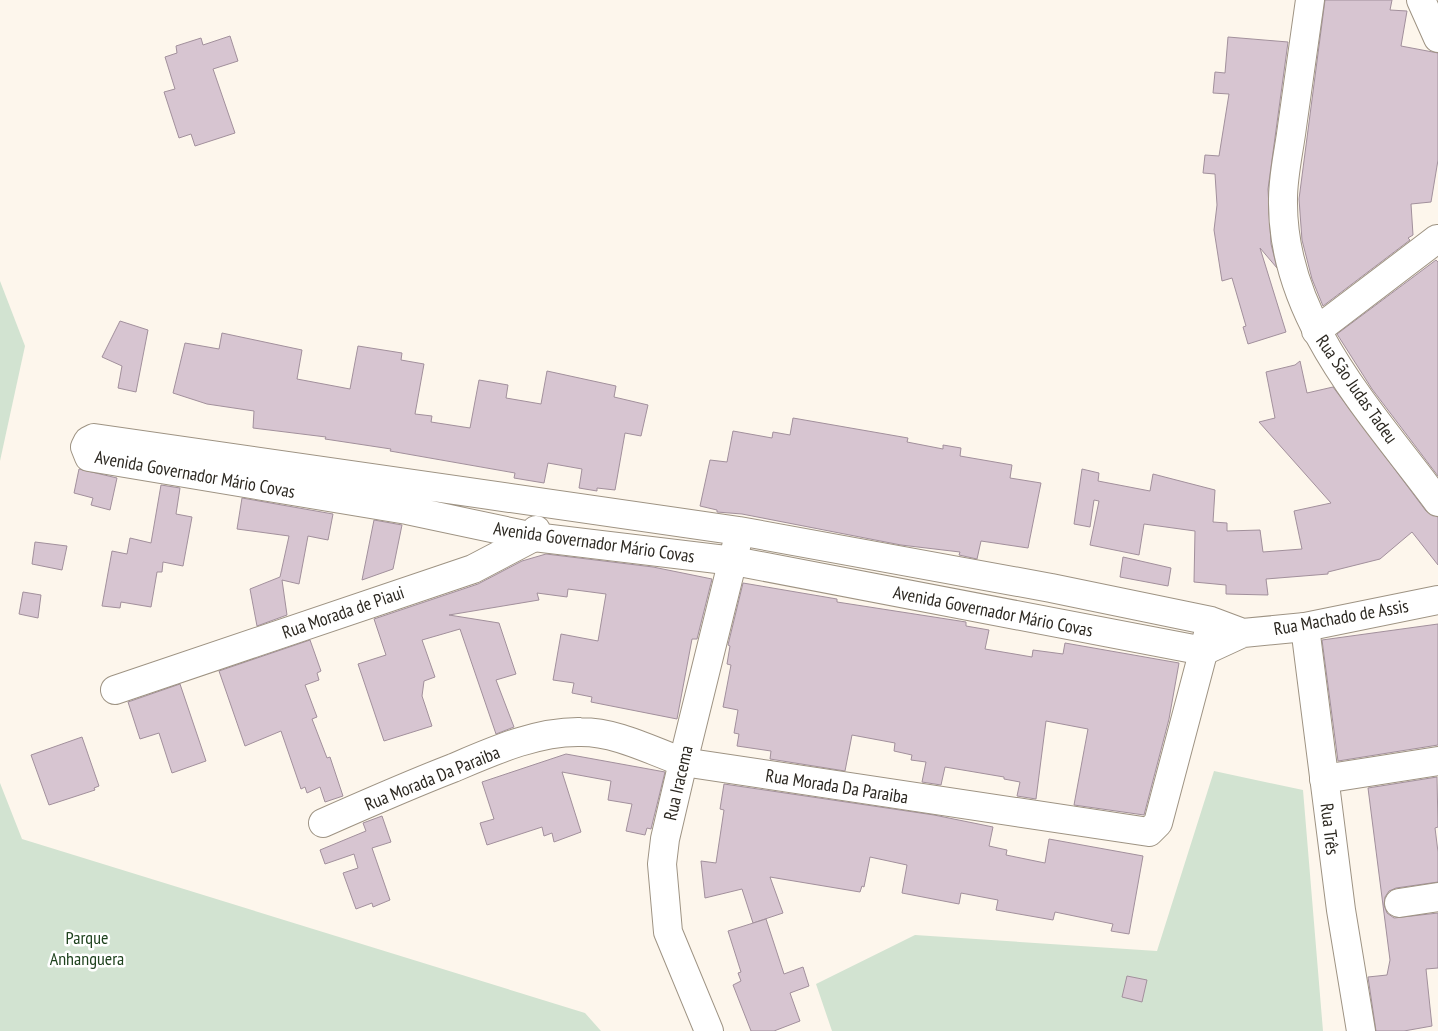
<svg xmlns="http://www.w3.org/2000/svg" width="1438" height="1031" viewBox="0 0 1438 1031" font-family="'PT Sans Narrow',sans-serif">
	<style>
		.green { fill: #d2e3d1 }
		.building { fill: #d7c5d1; stroke: #a2909c }
		.lines { fill: none; stroke-linecap: round; stroke-linejoin: round }
		.minor-casing { stroke: #9e9383; stroke-width: 30 }
		.minor { stroke: #fff; stroke-width: 28 }
		.labels { text-anchor: middle; dominant-baseline: central; stroke-width: 5; stroke-linejoin: round; paint-order: stroke }
		.street-label { font-size: 18px; fill: #2c2821; stroke: #fff }
		.park-label { font-size: 18px; fill: #1f421e; stroke: #fff }
	</style>
	<rect width="100%" height="100%" fill="#fdf6ec"/>
	<g class="green">
		<path d="M 0,281 L 25,346 L 0,461 Z"/>
		<path d="M 1214,771 L 1303,790 L 1323,1031 L 832,1031 L 816,984 L 915,935 L 1157,951 Z"/>
		<path d="M 0,783 L 22,839 L 585,1013 L 601,1031 L 0,1031 Z"/>
	</g>
	<g class="building">
		<path d="M 1325,0 L 1392,0 L 1390,10 L 1407,11 L 1401,46 L 1438,53 L 1438,160 L 1431,202 L 1411,204 L 1413,235 L 1408,238 L 1410,240 L 1323,306 L 1312,279 L 1302,240 L 1299,199 Z"/>
		<path d="M 230,36 L 238,61 L 213,69 L 235,133 L 195,146 L 191,134 L 179,138 L 164,92 L 175,89 L 165,57 L 177,53 L 176,46 L 201,38 L 203,45 Z"/>
		<path d="M 1228,37 L 1288,42 L 1268,189 L 1271,244 L 1277,268 L 1260,248 L 1286,332 L 1248,344 L 1243,327 L 1246,326 L 1232,278 L 1222,281 L 1214,230 L 1217,205 L 1215,174 L 1203,173 L 1205,155 L 1219,156 L 1229,94 L 1213,93 L 1215,72 L 1225,73 Z"/>
		<path d="M 1436,260 L 1438,262 L 1438,476 L 1372,389 L 1337,334 Z"/>
		<path d="M 120,321 L 148,330 L 136,392 L 118,388 L 122,366 L 102,357 Z"/>
		<path d="M 222,333 L 302,350 L 297,379 L 350,389 L 358,346 L 402,353 L 401,360 L 424,364 L 415,414 L 432,416 L 431,422 L 470,428 L 479,380 L 508,385 L 506,398 L 541,404 L 547,371 L 616,386 L 614,397 L 648,405 L 641,436 L 625,433 L 615,490 L 597,488 L 597,491 L 579,488 L 582,469 L 548,463 L 544,483 L 514,478 L 515,473 L 390,451 L 391,449 L 325,439 L 326,437 L 253,428 L 254,411 L 207,404 L 173,393 L 185,343 L 219,349 Z"/>
		<path d="M 1300,361 L 1307,393 L 1333,387 L 1426,511 L 1438,517 L 1438,565 L 1412,532 L 1380,559 L 1328,572 L 1328,574 L 1266,579 L 1268,595 L 1226,594 L 1226,585 L 1194,582 L 1195,531 L 1144,524 L 1139,555 L 1090,545 L 1099,501 L 1094,500 L 1090,527 L 1074,524 L 1082,469 L 1099,473 L 1098,481 L 1150,491 L 1153,474 L 1215,490 L 1213,522 L 1227,523 L 1227,531 L 1260,530 L 1263,552 L 1302,549 L 1294,511 L 1331,503 L 1259,422 L 1275,418 L 1266,372 L 1295,365 Z"/>
		<path d="M 793,418 L 908,438 L 907,442 L 943,449 L 943,445 L 961,448 L 960,456 L 1012,465 L 1010,478 L 1041,483 L 1028,548 L 981,541 L 977,559 L 959,555 L 960,552 L 901,545 L 742,514 L 717,512 L 717,510 L 700,506 L 710,460 L 727,462 L 733,431 L 772,438 L 773,432 L 790,435 Z"/>
		<path d="M 79,469 L 117,478 L 110,510 L 91,505 L 93,498 L 74,493 Z"/>
		<path d="M 161,485 L 180,488 L 176,514 L 192,517 L 183,566 L 163,562 L 162,572 L 157,572 L 151,607 L 121,602 L 120,608 L 102,606 L 112,551 L 127,554 L 130,538 L 151,543 Z"/>
		<path d="M 242,498 L 333,514 L 328,540 L 308,536 L 299,584 L 282,580 L 287,615 L 257,626 L 250,589 L 280,577 L 289,536 L 237,529 Z"/>
		<path d="M 374,520 L 402,525 L 393,569 L 362,580 Z"/>
		<path d="M 35,542 L 67,546 L 62,570 L 32,564 Z"/>
		<path d="M 546,554 L 653,567 L 712,579 L 697,639 L 692,639 L 677,719 L 591,702 L 592,697 L 572,693 L 574,683 L 553,680 L 561,634 L 598,641 L 606,594 L 568,589 L 567,597 L 537,593 L 539,600 L 449,615 L 499,623 L 516,674 L 496,680 L 514,727 L 496,734 L 460,629 L 422,640 L 435,677 L 424,681 L 422,696 L 432,726 L 384,741 L 358,664 L 386,655 L 374,619 L 478,584 L 522,561 Z"/>
		<path d="M 1123,557 L 1171,568 L 1168,586 L 1120,577 Z"/>
		<path d="M 743,583 L 837,599 L 837,602 L 966,622 L 966,626 L 989,630 L 985,649 L 1032,657 L 1033,650 L 1063,654 L 1065,643 L 1179,663 L 1169,719 L 1144,815 L 1074,805 L 1088,729 L 1046,721 L 1036,799 L 1017,796 L 1020,782 L 1004,779 L 1004,777 L 945,767 L 941,785 L 922,782 L 926,762 L 911,760 L 912,755 L 894,751 L 895,743 L 852,735 L 845,771 L 770,759 L 771,751 L 737,746 L 739,734 L 734,733 L 738,710 L 723,707 L 731,665 L 727,664 L 730,646 L 728,645 Z"/>
		<path d="M 23,592 L 41,595 L 38,618 L 19,614 Z"/>
		<path d="M 1438,624 L 1438,745 L 1338,761 L 1322,640 Z"/>
		<path d="M 310,640 L 321,671 L 317,673 L 319,680 L 305,685 L 317,717 L 312,719 L 327,758 L 330,757 L 343,796 L 325,802 L 320,787 L 307,793 L 305,787 L 301,789 L 281,731 L 245,746 L 219,671 Z"/>
		<path d="M 180,684 L 206,761 L 172,773 L 159,733 L 140,739 L 128,702 Z"/>
		<path d="M 82,737 L 99,786 L 94,788 L 95,790 L 49,805 L 31,755 Z"/>
		<path d="M 566,754 L 665,772 L 651,829 L 647,828 L 645,835 L 626,831 L 632,804 L 608,800 L 611,781 L 562,772 L 581,832 L 554,842 L 552,833 L 544,836 L 542,827 L 487,845 L 480,823 L 494,819 L 482,782 Z"/>
		<path d="M 1437,777 L 1438,827 L 1435,828 L 1438,852 L 1438,882 L 1396,888 L 1389,891 L 1385,897 L 1384,905 L 1387,913 L 1394,918 L 1438,913 L 1438,968 L 1426,969 L 1432,1026 L 1404,1031 L 1376,1031 L 1368,977 L 1387,975 L 1390,960 L 1368,788 Z"/>
		<path d="M 724,784 L 934,815 L 993,827 L 989,846 L 1007,850 L 1006,855 L 1045,863 L 1049,839 L 1143,856 L 1129,934 L 1111,931 L 1113,924 L 1055,912 L 1053,920 L 996,910 L 998,900 L 961,893 L 959,904 L 902,893 L 907,865 L 870,857 L 864,887 L 862,886 L 860,892 L 770,877 L 783,913 L 753,923 L 742,889 L 705,898 L 701,861 L 716,863 L 724,810 L 720,809 Z"/>
		<path d="M 382,816 L 391,842 L 372,848 L 390,900 L 373,907 L 372,903 L 356,909 L 343,873 L 358,868 L 354,854 L 325,864 L 320,850 L 366,831 L 363,823 Z"/>
		<path d="M 766,919 L 784,974 L 803,967 L 809,986 L 790,993 L 800,1021 L 774,1031 L 751,1031 L 733,985 L 741,981 L 738,973 L 741,972 L 728,931 Z"/>
		<path d="M 1127,976 L 1147,980 L 1142,1002 L 1122,997 Z"/>
	</g>
	<g class="lines">
		<g class="minor-casing">
			<g id="minor">
				<path d="M 1310,0 C 1304,42 1298,85 1292,127 C 1289,151 1283,175 1283,199 C 1281,319 1371,411 1438,502"/>
				<path d="M 1421,0 L 1438,38"/>
				<path d="M 1316,331 L 1437,239"/>
				<path d="M 1305,627 L 1341,910 L 1361,1031"/>
				<path d="M 1243,633 L 1211,621 L 1051,588 L 739,531 L 94,438 L 88,441 L 85,447 L 89,457 L 407,510 L 534,537 L 734,561 L 1204,651 L 1243,633 L 1305,627 L 1438,600"/>
				<path d="M 115,690 L 473,569 L 534,537 L 536,530"/>
				<path d="M 1324,779 L 1438,761"/>
				<path d="M 323,823 C 366,804 409,785 453,768 C 493,751 537,731 581,732 C 616,732 650,750 683,762 L 1149,832 L 1158,823 L 1208,634"/>
				<path d="M 1399,903 L 1438,897"/>
				<path d="M 709,1031 L 668,932 L 662,864 L 665,839 L 683,762 L 737,543"/>
			</g>
		</g>
		<use href="#minor" class="minor"/>
	</g>
	<g class="labels">
		<g class="street-label">
			<text transform="translate(1357 389) rotate(55)">Rua São Judas Tadeu</text>
			<text transform="translate(195 474) rotate(10)">Avenida Governador Mário Covas</text>
			<text transform="translate(594 542) rotate(8)">Avenida Governador Mário Covas</text>
			<text transform="translate(993 611) rotate(11)">Avenida Governador Mário Covas</text>
			<text transform="translate(343 612) rotate(-19)">Rua Morada de Piaui</text>
			<text transform="translate(1341 617) rotate(-10)">Rua Machado de Assis</text>
			<text transform="translate(432 778) rotate(-22)">Rua Morada Da Paraiba</text>
			<text transform="translate(678 783) rotate(-77)">Rua Iracema</text>
			<text transform="translate(837 786) rotate(9)">Rua Morada Da Paraiba</text>
			<text transform="translate(1330 829) rotate(83)">Rua Três</text>
		</g>
		<g class="park-label">
			<text x="87" y="937">Parque<tspan x="87" dy="21">Anhanguera</tspan></text>
		</g>
	</g>
</svg>
